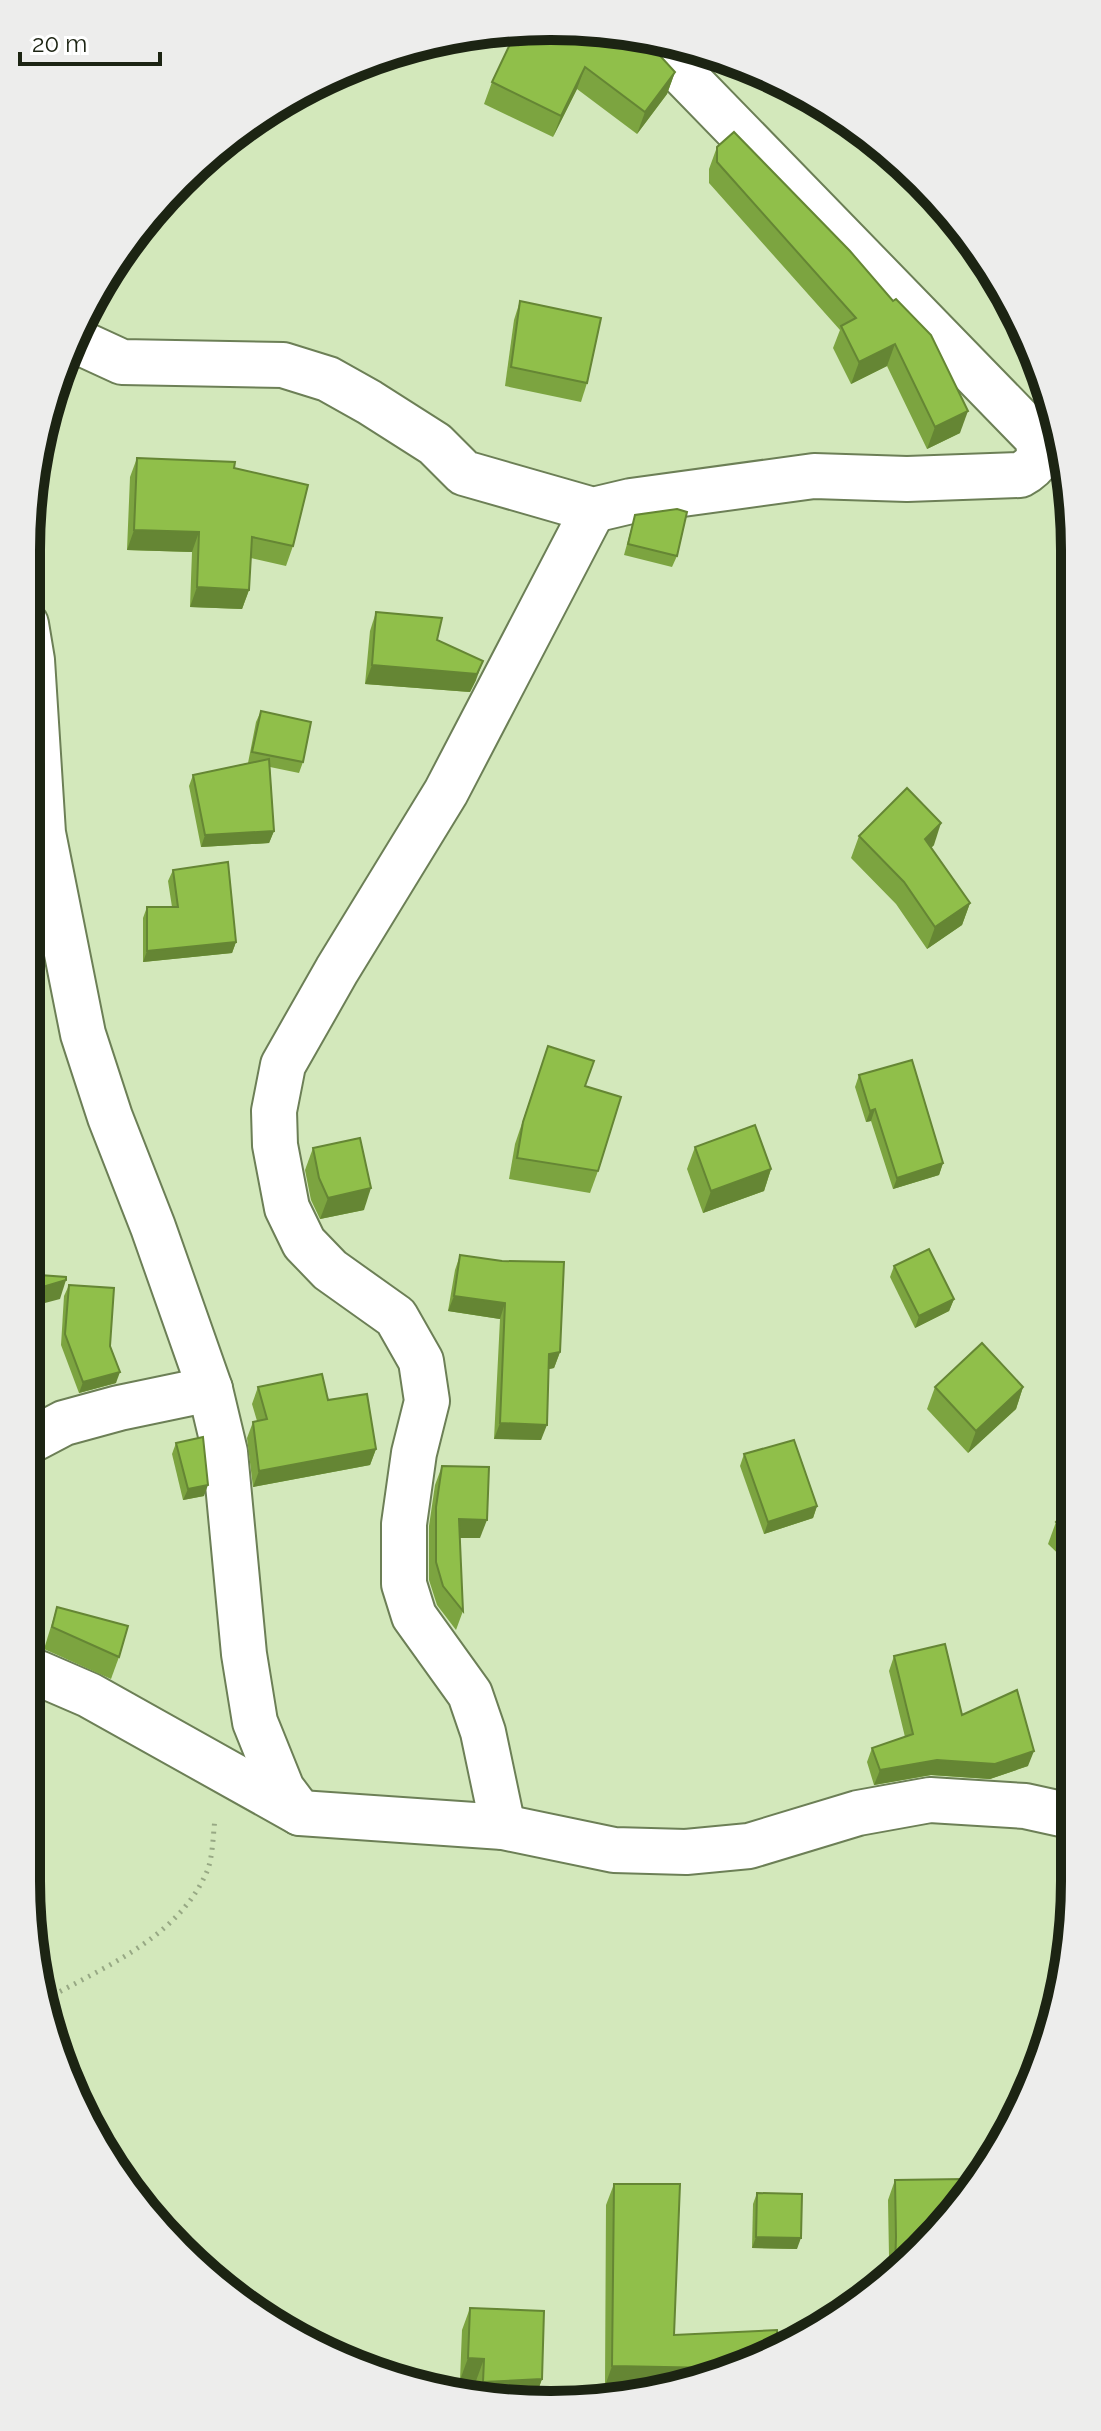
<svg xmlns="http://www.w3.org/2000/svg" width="1101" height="2431" viewBox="0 0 1101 2431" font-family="Raleway,sans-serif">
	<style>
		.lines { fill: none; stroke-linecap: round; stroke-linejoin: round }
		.minor-casing { stroke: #6c7f56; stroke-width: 48 }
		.path { stroke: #97a884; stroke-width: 5; stroke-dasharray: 2 6; stroke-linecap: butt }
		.minor { stroke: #fff; stroke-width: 44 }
		.rail-casing { stroke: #39432e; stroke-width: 9 }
		.rail { stroke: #fff; stroke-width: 6; stroke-dasharray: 18; stroke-linecap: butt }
		.wall { fill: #7ca440 }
		.shaded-wall { fill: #658634 }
		.building { fill: #90bf4a; stroke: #658634; stroke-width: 2 }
		.rim { fill: none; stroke: #1c2413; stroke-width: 10 }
	</style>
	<rect width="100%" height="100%" fill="#d3e8bb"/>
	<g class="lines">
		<g class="minor-casing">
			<g id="minor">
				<path d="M 72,339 L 122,362 L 283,365 L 328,379 L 369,402 L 435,444 L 464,473 L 593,510 L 631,501 L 814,476 L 907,479 L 1020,475 C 1037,466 1042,457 1037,438 L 645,35"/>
				<path d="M 26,624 L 32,660 L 43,833 L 83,1034 L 110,1117 L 153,1227 L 210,1389 L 225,1452 L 244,1654 L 255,1722 L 282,1789 L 300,1813"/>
				<path d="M 26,1443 L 64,1423 L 119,1408 L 210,1389"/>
				<path d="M 26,1670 L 38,1673 L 89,1695 L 300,1813 L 503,1827 L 614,1850 L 686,1852 L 749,1846 L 858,1813 L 930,1800 L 1025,1806 L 1075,1817"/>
				<path d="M 503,1827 L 483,1732 L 470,1694 L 414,1616 L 404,1584 L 404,1524 L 414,1453 L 427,1401 L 421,1361 L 396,1317 L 330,1270 L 304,1243 L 287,1208 L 275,1145 L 274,1111 L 283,1065 L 337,970 L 446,792 L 593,510"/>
			</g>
		</g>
		<path class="path" d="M 46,1999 C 106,1966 180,1937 208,1869 C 213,1854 213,1835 215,1819"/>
		<use href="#minor" class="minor"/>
		<g class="rail-casing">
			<path id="rail" d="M 845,120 L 983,260"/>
		</g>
		<use href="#rail" class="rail"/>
	</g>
	<g class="wall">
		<path d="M 518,45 L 675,72 L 667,94 L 637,134 L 577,89 L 553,137 L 484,104 L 492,82 Z"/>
		<path d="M 717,147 L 850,251 L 960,433 L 927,449 L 887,366 L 851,384 L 833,348 L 840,330 L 709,183 L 709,169 Z"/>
		<path d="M 520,301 L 587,383 L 581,402 L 505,386 L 514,320 Z"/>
		<path d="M 137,458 L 293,546 L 286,566 L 251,558 L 249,590 L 242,609 L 190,607 L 192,552 L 127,550 L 130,477 Z"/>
		<path d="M 635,515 L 677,556 L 672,567 L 624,555 Z"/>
		<path d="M 376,612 L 437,640 L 476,680 L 470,692 L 365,684 L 370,631 Z"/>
		<path d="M 261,711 L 303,762 L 299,773 L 270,767 L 274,831 L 269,843 L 201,847 L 189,786 L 193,775 L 248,763 L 256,722 Z"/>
		<path d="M 859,836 L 934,845 L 931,848 L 970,903 L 962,925 L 927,949 L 896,904 L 851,858 Z"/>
		<path d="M 173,870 L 236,942 L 232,953 L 143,962 L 143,918 L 147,907 L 172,907 L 168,881 Z"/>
		<path d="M 548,1046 L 585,1086 L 598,1171 L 590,1193 L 509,1179 L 515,1144 Z"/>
		<path d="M 859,1075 L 943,1163 L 939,1175 L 893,1189 L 871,1121 L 866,1122 L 855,1087 Z"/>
		<path d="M 695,1147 L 771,1169 L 764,1191 L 703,1213 L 687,1169 Z"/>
		<path d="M 313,1148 L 364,1210 L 320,1219 L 311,1200 L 305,1170 Z"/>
		<path d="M 460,1255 L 560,1352 L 554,1368 L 549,1369 L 541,1440 L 494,1439 L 500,1319 L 448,1311 L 455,1270 Z"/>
		<path d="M 894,1266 L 954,1299 L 949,1311 L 915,1328 L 890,1277 Z"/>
		<path d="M 69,1285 L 110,1346 L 116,1383 L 79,1393 L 61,1345 L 64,1296 Z"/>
		<path d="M 1073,1347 L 1073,1391 L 1056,1376 L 1063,1357 Z"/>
		<path d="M 258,1387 L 328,1400 L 376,1449 L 370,1465 L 253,1487 L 247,1438 L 253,1422 L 257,1421 L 252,1404 Z"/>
		<path d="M 935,1387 L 1023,1387 L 1016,1409 L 968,1453 L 927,1409 Z"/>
		<path d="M 176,1443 L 204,1496 L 183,1500 L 172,1454 Z"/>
		<path d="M 744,1454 L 817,1506 L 813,1518 L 764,1534 L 740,1466 Z"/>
		<path d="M 442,1466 L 480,1538 L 460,1538 L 463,1611 L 456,1630 L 437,1605 L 429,1580 L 429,1526 L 435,1485 Z"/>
		<path d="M 1074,1503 L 1074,1569 L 1048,1544 L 1056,1522 Z"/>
		<path d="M 57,1607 L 119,1657 L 111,1679 L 44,1649 Z"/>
		<path d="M 894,1656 L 962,1715 L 1028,1766 L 990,1779 L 931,1775 L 874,1785 L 867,1762 L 872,1748 L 905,1737 L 889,1671 Z"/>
		<path d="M 895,2180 L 945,2227 L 888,2273 L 889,2256 L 888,2200 Z"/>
		<path d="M 614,2184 L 674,2335 L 778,2347 L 657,2388 L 605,2386 L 606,2205 Z"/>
		<path d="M 757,2193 L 797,2249 L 752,2248 L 753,2204 Z"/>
		<path d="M 470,2308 L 542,2379 L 535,2398 L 475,2396 L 476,2381 L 460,2380 L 462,2330 Z"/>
	</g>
	<g class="shaded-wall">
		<path d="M 585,67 L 577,89 L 553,137 L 561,116 Z"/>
		<path d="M 675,72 L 667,94 L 637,134 L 645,112 Z"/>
		<path d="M 895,344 L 887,366 L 851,384 L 859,362 Z"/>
		<path d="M 968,411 L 960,433 L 927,449 L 935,427 Z"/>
		<path d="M 134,530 L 199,532 L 192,552 L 127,550 Z"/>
		<path d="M 197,587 L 249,590 L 242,609 L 190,607 Z"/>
		<path d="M 483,661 L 476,680 L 470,692 L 365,684 L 372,665 Z"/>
		<path d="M 941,823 L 934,845 L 917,861 L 925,839 Z"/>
		<path d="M 274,831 L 269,843 L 201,847 L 205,835 Z"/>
		<path d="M 970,903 L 962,925 L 927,949 L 935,927 Z"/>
		<path d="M 236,942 L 232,953 L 143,962 L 147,951 Z"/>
		<path d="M 875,1109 L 871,1121 L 866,1122 L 870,1111 Z"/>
		<path d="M 943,1163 L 939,1175 L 893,1189 L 897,1178 Z"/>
		<path d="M 771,1169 L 764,1191 L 703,1213 L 711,1191 Z"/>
		<path d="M 371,1188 L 364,1210 L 320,1219 L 328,1198 Z"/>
		<path d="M 66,1280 L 60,1299 L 26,1308 L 26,1292 Z"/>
		<path d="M 454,1296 L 505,1303 L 500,1319 L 448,1311 Z"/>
		<path d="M 954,1299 L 949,1311 L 915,1328 L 919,1316 Z"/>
		<path d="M 560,1352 L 554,1368 L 544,1370 L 549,1354 Z"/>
		<path d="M 120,1372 L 116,1383 L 79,1393 L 83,1382 Z"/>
		<path d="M 1023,1387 L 1016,1409 L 968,1453 L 976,1431 Z"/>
		<path d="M 500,1423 L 547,1425 L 541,1440 L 494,1439 Z"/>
		<path d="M 376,1449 L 370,1465 L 253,1487 L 259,1471 Z"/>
		<path d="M 208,1485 L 204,1496 L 183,1500 L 188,1489 Z"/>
		<path d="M 817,1506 L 813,1518 L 764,1534 L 768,1522 Z"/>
		<path d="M 459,1519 L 487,1520 L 480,1538 L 452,1538 Z"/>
		<path d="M 1034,1751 L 1028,1766 L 990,1779 L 931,1775 L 874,1785 L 880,1770 L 937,1760 Z"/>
		<path d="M 756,2237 L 801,2238 L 797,2249 L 752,2248 Z"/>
		<path d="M 468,2358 L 484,2359 L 476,2381 L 460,2380 Z"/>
		<path d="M 612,2366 L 716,2368 L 657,2388 L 605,2386 Z"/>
		<path d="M 542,2379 L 535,2398 L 478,2396 L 483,2382 Z"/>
	</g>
	<g class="building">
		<path d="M 550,26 L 641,35 L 675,72 L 645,112 L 585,67 L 561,116 L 492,82 L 511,42 L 518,45 L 530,28 Z"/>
		<path d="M 734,132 L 850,251 L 893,301 L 896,299 L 931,335 L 968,411 L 935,427 L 895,344 L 859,362 L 841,326 L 856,318 L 717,162 L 717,147 Z"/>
		<path d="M 520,301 L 601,318 L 587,383 L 511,367 Z"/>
		<path d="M 137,458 L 235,462 L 234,468 L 308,485 L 293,546 L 252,537 L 249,590 L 197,587 L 199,532 L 134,530 Z"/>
		<path d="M 677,509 L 687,512 L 677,556 L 628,544 L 635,515 Z"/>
		<path d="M 376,612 L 442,618 L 437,640 L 483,661 L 477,674 L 372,665 Z"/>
		<path d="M 261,711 L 311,722 L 303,762 L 252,752 Z"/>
		<path d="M 269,759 L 274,831 L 205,835 L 193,775 Z"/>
		<path d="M 907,788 L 941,823 L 925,839 L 970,903 L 935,927 L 904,882 L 859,836 Z"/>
		<path d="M 228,862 L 236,942 L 147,951 L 147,907 L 178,907 L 173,870 Z"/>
		<path d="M 548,1046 L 594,1061 L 585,1086 L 621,1097 L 598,1171 L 517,1158 L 523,1122 Z"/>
		<path d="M 912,1060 L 943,1163 L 897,1178 L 875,1109 L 870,1111 L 859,1075 Z"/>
		<path d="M 755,1125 L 771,1169 L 711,1191 L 695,1147 Z"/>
		<path d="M 360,1138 L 371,1188 L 328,1198 L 319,1178 L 313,1148 Z"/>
		<path d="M 929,1249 L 954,1299 L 919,1316 L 894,1266 Z"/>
		<path d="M 460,1255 L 502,1261 L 564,1262 L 560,1352 L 549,1354 L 547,1425 L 500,1423 L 505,1303 L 454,1296 Z"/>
		<path d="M 26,1274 L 66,1277 L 66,1280 L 26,1292 Z"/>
		<path d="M 69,1285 L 114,1288 L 110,1346 L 120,1372 L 83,1382 L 65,1334 Z"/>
		<path d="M 982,1343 L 1023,1387 L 976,1431 L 935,1387 Z"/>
		<path d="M 1073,1347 L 1073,1367 L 1063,1357 Z"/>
		<path d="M 322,1374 L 328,1400 L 367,1394 L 376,1449 L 259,1471 L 253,1422 L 267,1419 L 258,1387 Z"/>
		<path d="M 203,1437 L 208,1485 L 188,1489 L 176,1443 Z"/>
		<path d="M 794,1440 L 817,1506 L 768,1522 L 744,1454 Z"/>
		<path d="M 442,1466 L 489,1467 L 487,1520 L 459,1519 L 463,1611 L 443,1586 L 436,1562 L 436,1507 Z"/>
		<path d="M 1074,1503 L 1074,1539 L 1056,1522 Z"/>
		<path d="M 57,1607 L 128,1626 L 119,1657 L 52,1627 Z"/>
		<path d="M 945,1644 L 962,1715 L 1017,1690 L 1034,1751 L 995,1764 L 937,1760 L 880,1770 L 872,1748 L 913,1734 L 894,1656 Z"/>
		<path d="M 963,2179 L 962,2199 L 945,2227 L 895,2268 L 896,2237 L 895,2180 Z"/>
		<path d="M 614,2184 L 680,2184 L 674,2335 L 777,2330 L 778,2347 L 716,2368 L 612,2366 Z"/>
		<path d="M 757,2193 L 802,2194 L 801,2238 L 756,2237 Z"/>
		<path d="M 470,2308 L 544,2311 L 542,2379 L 483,2382 L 484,2359 L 468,2358 Z"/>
	</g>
	<path d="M0 0H1101V2431H0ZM550 40H551A510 510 0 0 1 1061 550V1881A510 510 0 0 1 551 2391H550A510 510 0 0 1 40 1881V550A510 510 0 0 1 550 40Z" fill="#ededec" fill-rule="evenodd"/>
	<path class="rim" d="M550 40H551A510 510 0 0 1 1061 550V1881A510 510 0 0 1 551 2391H550A510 510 0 0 1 40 1881V550A510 510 0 0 1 550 40Z"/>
	<path d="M20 52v12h140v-12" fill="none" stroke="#1c2413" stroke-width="4"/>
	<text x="32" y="52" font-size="24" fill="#1c2413" stroke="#ffffff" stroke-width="6" paint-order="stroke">20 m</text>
</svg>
